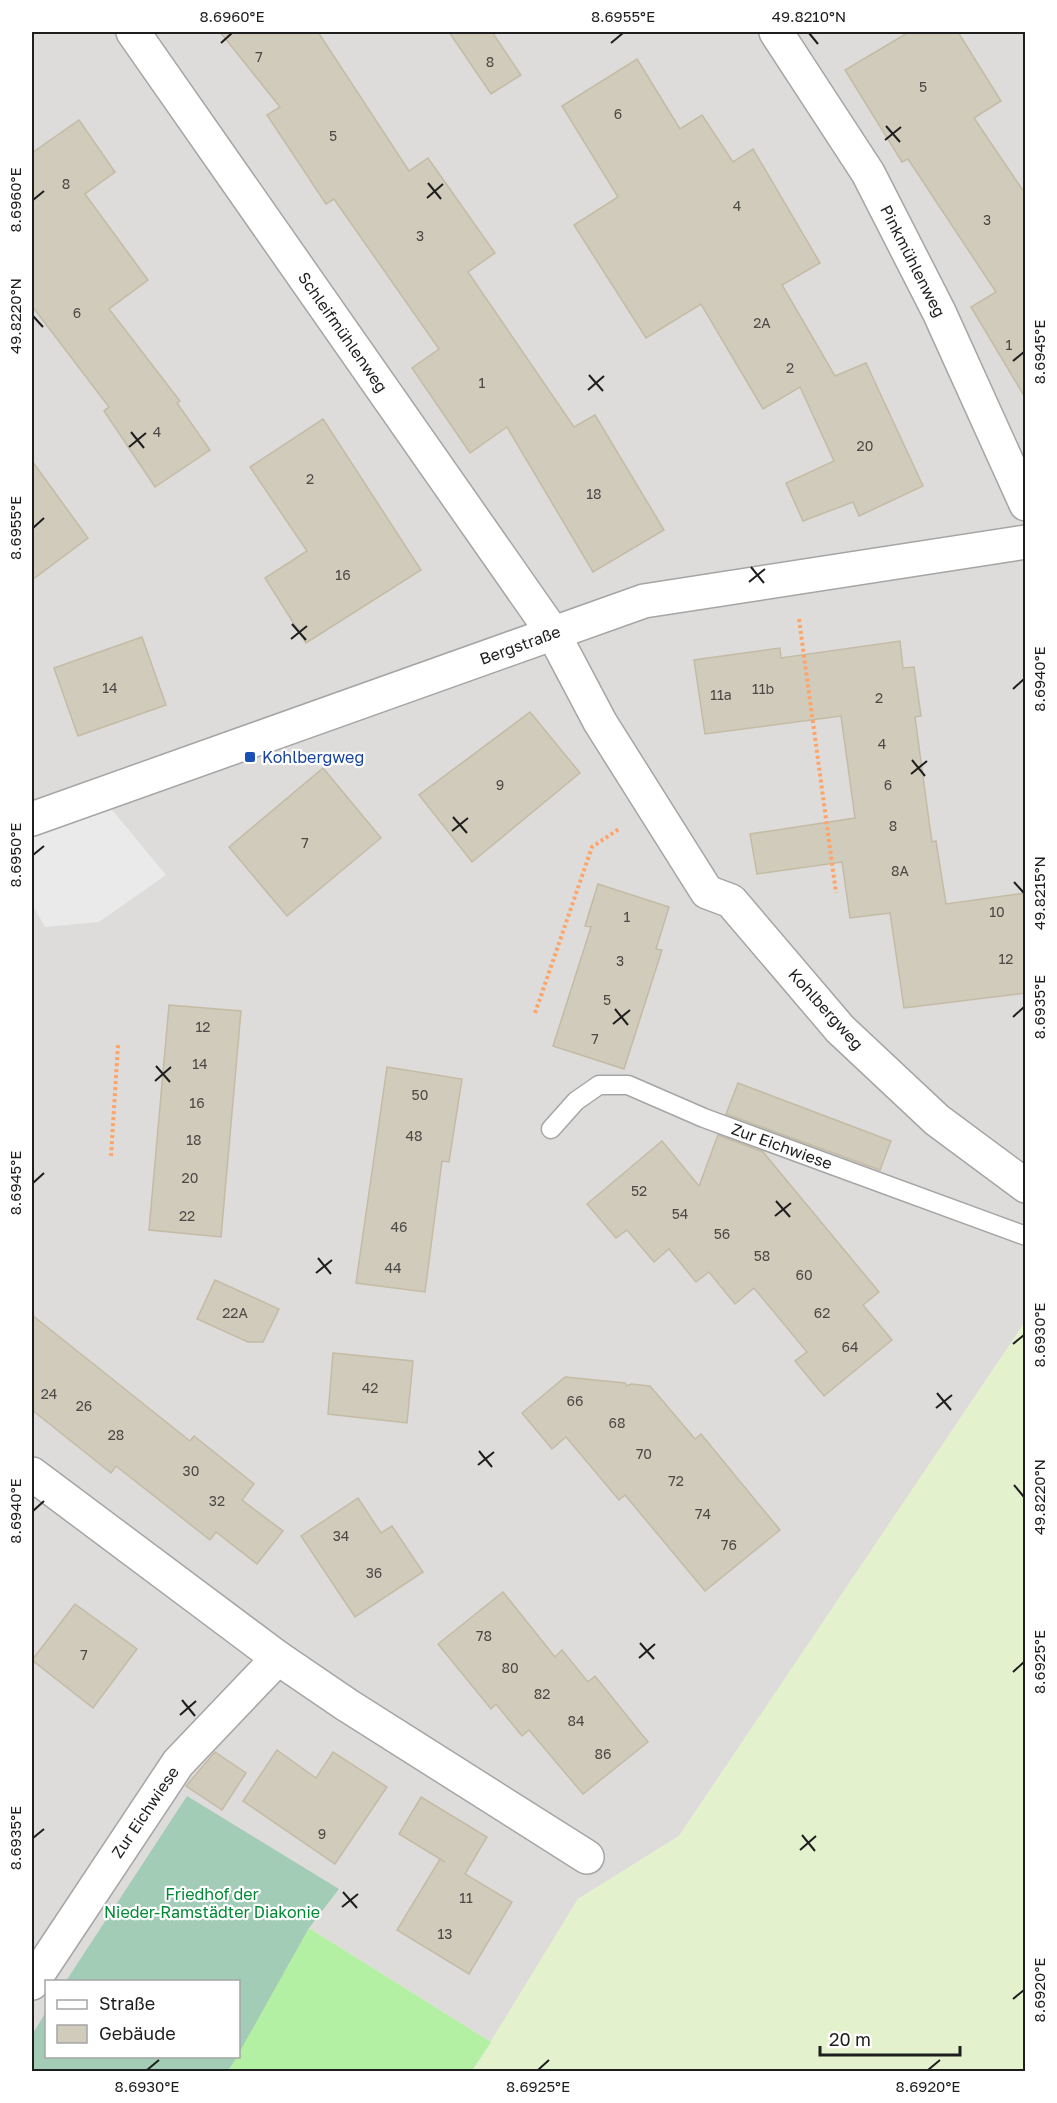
<svg xmlns="http://www.w3.org/2000/svg" width="1057" height="2103" viewBox="0 0 1057 2103" font-family="'Golos Text',sans-serif">
	<style>
		.residential { fill: #dddcdb }
		.farmland { fill: #e3f1cd }
		.grass { fill: #b3f0a4 }
		.cemetery { fill: #a2ccb5 }
		.parking { fill: #eaeaea }
		.building { fill: #d1cbbc; stroke: #c4bba4; stroke-width: 1.5 }
		.lines { fill: none; stroke-linecap: round; stroke-linejoin: round }
		.service-casing { stroke: #a5a5a5; stroke-width: 21 }
		.minor-casing { stroke: #a5a5a5; stroke-width: 36 }
		.path { stroke: #ffa466; stroke-width: 4; stroke-dasharray: 3 3; stroke-linecap: butt }
		.service { stroke: #fff; stroke-width: 18 }
		.minor { stroke: #fff; stroke-width: 33 }
		.ticks { fill: none; stroke: #1e1e1e; stroke-width: 2 }
		.transit-dot { fill: #1a4fb4; stroke: #fff; stroke-width: 2 }
		.labels { text-anchor: middle; dominant-baseline: central; stroke-width: 4.5; stroke-linejoin: round; paint-order: stroke }
		.number-label { font-size: 14px; fill: #4b4946 }
		.street-label { font-size: 16px; fill: #1e1e1e; stroke: #fff }
		.transit-label { font-size: 16px; fill: #164399; stroke: #fff; text-anchor: start }
		.park-label { font-size: 16px; fill: #008835; stroke: #fff }
		.neatline { fill: none; stroke: #1e1e1e; stroke-width: 2 }
		.ticks-label { font-size: 15px; text-anchor: middle; fill: #1e1e1e }
	</style>
	<rect width="100%" height="100%" fill="#f0f0e3"/>
	<path class="residential" d="M 32,32 L 1025,32 L 1025,1322 L 679,1836 L 578,1899 L 491,2042 L 309,1928 L 239,2053 L 238,1982 L 46,1982 L 46,2056 L 237,2057 L 228,2071 L 32,2072 Z"/>
	<path class="farmland" d="M 1025,1322 L 1025,2071 L 472,2072 L 578,1899 L 679,1836 Z"/>
	<path class="grass" d="M 309,1928 L 491,2042 L 472,2071 L 228,2072 Z"/>
	<g class="cemetery">
		<path d="M 187,1796 L 339,1889 L 309,1928 L 239,2053 L 238,1982 L 66,1981 Z"/>
		<path d="M 46,2012 L 46,2056 L 237,2057 L 228,2071 L 32,2071 L 32,2035 Z"/>
	</g>
	<path class="parking" d="M 104,800 L 166,875 L 99,922 L 45,927 L 32,904 L 32,839 Z"/>
	<g class="building">
		<path d="M 220,32 L 318,32 L 409,171 L 428,158 L 495,253 L 468,272 L 574,427 L 595,415 L 664,530 L 593,572 L 507,427 L 470,453 L 412,368 L 439,349 L 334,199 L 326,204 L 267,115 L 280,107 Z"/>
		<path d="M 449,32 L 492,32 L 521,75 L 491,94 Z"/>
		<path d="M 909,32 L 958,32 L 1001,101 L 974,118 L 1026,195 L 1026,399 L 971,307 L 996,292 L 908,159 L 902,162 L 845,70 Z"/>
		<path d="M 637,59 L 680,129 L 702,115 L 733,162 L 753,149 L 820,263 L 782,285 L 835,376 L 866,363 L 923,486 L 859,516 L 853,502 L 803,521 L 786,483 L 834,461 L 800,387 L 763,409 L 701,304 L 646,338 L 574,225 L 618,197 L 562,106 Z"/>
		<path d="M 79,120 L 115,172 L 85,194 L 148,280 L 109,309 L 180,401 L 177,403 L 210,450 L 155,487 L 104,411 L 109,407 L 32,306 L 32,153 Z"/>
		<path d="M 323,419 L 421,570 L 306,643 L 265,578 L 307,551 L 250,467 Z"/>
		<path d="M 32,461 L 88,538 L 32,580 Z"/>
		<path d="M 142,637 L 166,705 L 78,736 L 54,668 Z"/>
		<path d="M 900,641 L 903,668 L 914,667 L 921,716 L 915,717 L 926,799 L 932,842 L 936,841 L 946,904 L 1026,893 L 1026,993 L 904,1008 L 890,913 L 850,918 L 842,862 L 757,874 L 750,834 L 855,818 L 841,716 L 705,734 L 694,660 L 780,648 L 781,658 Z"/>
		<path d="M 530,712 L 580,773 L 472,862 L 419,795 Z"/>
		<path d="M 323,768 L 381,838 L 287,916 L 229,847 Z"/>
		<path d="M 598,884 L 669,907 L 656,949 L 662,950 L 624,1069 L 553,1046 L 591,927 L 585,926 Z"/>
		<path d="M 169,1005 L 241,1011 L 221,1237 L 149,1230 Z"/>
		<path d="M 387,1067 L 462,1079 L 449,1162 L 442,1161 L 425,1292 L 356,1283 Z"/>
		<path d="M 738,1083 L 891,1141 L 880,1170 L 726,1114 Z"/>
		<path d="M 718,1135 L 763,1152 L 879,1292 L 863,1305 L 892,1340 L 824,1396 L 795,1361 L 807,1352 L 754,1288 L 735,1304 L 709,1272 L 696,1282 L 669,1249 L 654,1262 L 627,1230 L 616,1238 L 587,1204 L 662,1141 L 699,1186 Z"/>
		<path d="M 215,1280 L 279,1309 L 263,1342 L 248,1342 L 197,1319 Z"/>
		<path d="M 32,1315 L 190,1441 L 194,1436 L 254,1484 L 242,1500 L 283,1531 L 257,1564 L 216,1532 L 210,1540 L 116,1466 L 111,1473 L 32,1410 Z"/>
		<path d="M 333,1353 L 413,1361 L 407,1423 L 328,1414 Z"/>
		<path d="M 565,1377 L 625,1383 L 627,1386 L 631,1384 L 650,1386 L 695,1439 L 701,1434 L 780,1530 L 705,1591 L 625,1495 L 619,1500 L 566,1437 L 552,1449 L 522,1413 Z"/>
		<path d="M 358,1498 L 381,1533 L 392,1526 L 423,1572 L 355,1617 L 301,1536 Z"/>
		<path d="M 503,1592 L 555,1657 L 562,1650 L 588,1682 L 595,1676 L 648,1742 L 583,1794 L 529,1730 L 522,1736 L 496,1704 L 491,1709 L 438,1644 Z"/>
		<path d="M 75,1604 L 137,1649 L 93,1708 L 32,1660 Z"/>
		<path d="M 277,1750 L 316,1778 L 333,1752 L 387,1787 L 335,1864 L 243,1801 Z"/>
		<path d="M 215,1752 L 246,1773 L 222,1810 L 186,1786 Z"/>
		<path d="M 421,1797 L 487,1837 L 465,1874 L 512,1902 L 469,1974 L 397,1930 L 440,1859 L 445,1862 L 399,1834 Z"/>
	</g>
	<g class="lines">
		<g class="service-casing">
			<path id="service" d="M 551,1129 L 576,1101 L 599,1085 L 628,1085 L 704,1118 L 1026,1236"/>
		</g>
		<g class="minor-casing">
			<g id="minor">
				<path d="M 133,32 L 553,633 L 600,722 L 707,892 L 731,901 L 840,1029 L 937,1120 L 1026,1186"/>
				<path d="M 776,32 L 868,173 L 939,312 L 1026,504"/>
				<path d="M 32,819 L 644,601 L 1026,542"/>
				<path d="M 32,1474 L 278,1658 L 347,1705 L 587,1857"/>
				<path d="M 32,1983 L 178,1763 L 278,1658"/>
			</g>
		</g>
		<g class="path">
			<path d="M 799,619 L 836,893"/>
			<path d="M 535,1013 L 592,847 L 619,829"/>
			<path d="M 111,1156 L 118,1045"/>
		</g>
		<use href="#service" class="service"/>
		<use href="#minor" class="minor"/>
	</g>
	<path class="ticks" d="M 809,33 L 818,44M 221,43 L 232,33M 611,43 L 623,33M 886,126 L 900,142M 885,140 L 901,127M 428,183 L 441,199M 427,198 L 443,184M 33,200 L 44,191M 33,316 L 43,327M 1013,361 L 1024,352M 589,375 L 603,391M 588,390 L 604,376M 131,432 L 144,448M 129,447 L 146,433M 33,528 L 44,518M 751,567 L 764,583M 749,582 L 765,569M 292,624 L 306,640M 291,639 L 307,626M 1013,689 L 1024,679M 912,760 L 925,776M 911,774 L 927,761M 453,817 L 467,833M 452,831 L 468,818M 33,855 L 44,846M 1014,882 L 1024,893M 615,1009 L 628,1025M 1013,1017 L 1024,1007M 613,1024 L 630,1010M 156,1066 L 170,1082M 155,1081 L 171,1067M 33,1183 L 44,1173M 776,1201 L 790,1217M 775,1216 L 791,1203M 318,1258 L 331,1274M 316,1273 L 332,1260M 1013,1344 L 1024,1335M 937,1393 L 951,1410M 936,1408 L 952,1395M 479,1451 L 492,1467M 478,1465 L 494,1452M 1014,1485 L 1024,1497M 33,1511 L 44,1501M 640,1643 L 654,1659M 639,1658 L 655,1644M 1013,1672 L 1024,1662M 182,1700 L 195,1716M 180,1715 L 196,1701M 802,1835 L 815,1851M 33,1838 L 44,1829M 800,1850 L 816,1836M 343,1892 L 357,1908M 342,1907 L 358,1894M 1013,1999 L 1024,1990M 147,2070 L 159,2060M 538,2070 L 549,2060M 928,2070 L 940,2060"/>
	<rect class="transit-dot" x="244" y="751" width="12" height="12" rx="3"/>
	<g class="labels">
		<g class="number-label">
			<text x="259" y="56">7</text>
			<text x="490" y="61">8</text>
			<text x="923" y="86">5</text>
			<text x="618" y="113">6</text>
			<text x="333" y="135">5</text>
			<text x="66" y="183">8</text>
			<text x="737" y="205">4</text>
			<text x="987" y="219">3</text>
			<text x="420" y="235">3</text>
			<text x="77" y="312">6</text>
			<text x="762" y="322">2A</text>
			<text x="1009" y="344">1</text>
			<text x="790" y="367">2</text>
			<text x="482" y="382">1</text>
			<text x="157" y="431">4</text>
			<text x="865" y="445">20</text>
			<text x="310" y="478">2</text>
			<text x="594" y="493">18</text>
			<text x="343" y="574">16</text>
			<text x="110" y="687">14</text>
			<text x="763" y="688">11b</text>
			<text x="721" y="694">11a</text>
			<text x="879" y="697">2</text>
			<text x="882" y="743">4</text>
			<text x="500" y="784">9</text>
			<text x="888" y="784">6</text>
			<text x="893" y="825">8</text>
			<text x="305" y="842">7</text>
			<text x="900" y="870">8A</text>
			<text x="997" y="911">10</text>
			<text x="627" y="916">1</text>
			<text x="1006" y="958">12</text>
			<text x="620" y="960">3</text>
			<text x="607" y="999">5</text>
			<text x="203" y="1026">12</text>
			<text x="595" y="1038">7</text>
			<text x="200" y="1063">14</text>
			<text x="420" y="1094">50</text>
			<text x="197" y="1102">16</text>
			<text x="414" y="1135">48</text>
			<text x="194" y="1139">18</text>
			<text x="190" y="1177">20</text>
			<text x="639" y="1190">52</text>
			<text x="680" y="1213">54</text>
			<text x="187" y="1215">22</text>
			<text x="399" y="1226">46</text>
			<text x="722" y="1233">56</text>
			<text x="762" y="1255">58</text>
			<text x="393" y="1267">44</text>
			<text x="804" y="1274">60</text>
			<text x="235" y="1312">22A</text>
			<text x="822" y="1312">62</text>
			<text x="850" y="1346">64</text>
			<text x="370" y="1387">42</text>
			<text x="49" y="1393">24</text>
			<text x="575" y="1400">66</text>
			<text x="84" y="1405">26</text>
			<text x="617" y="1422">68</text>
			<text x="116" y="1434">28</text>
			<text x="644" y="1453">70</text>
			<text x="191" y="1470">30</text>
			<text x="676" y="1480">72</text>
			<text x="217" y="1500">32</text>
			<text x="703" y="1513">74</text>
			<text x="341" y="1535">34</text>
			<text x="729" y="1544">76</text>
			<text x="374" y="1572">36</text>
			<text x="484" y="1635">78</text>
			<text x="84" y="1654">7</text>
			<text x="510" y="1667">80</text>
			<text x="542" y="1693">82</text>
			<text x="576" y="1720">84</text>
			<text x="603" y="1753">86</text>
			<text x="322" y="1833">9</text>
			<text x="466" y="1897">11</text>
			<text x="445" y="1933">13</text>
		</g>
		<g class="street-label">
			<text transform="translate(913 261) rotate(63)">Pinkmühlenweg</text>
			<text transform="translate(343 332) rotate(55)">Schleifmühlenweg</text>
			<text transform="translate(520 645) rotate(-20)">Bergstraße</text>
			<text transform="translate(826 1009) rotate(48)">Kohlbergweg</text>
			<text transform="translate(782 1146) rotate(20)">Zur Eichwiese</text>
			<text transform="translate(145 1812) rotate(-56)">Zur Eichwiese</text>
		</g>
		<g class="transit-label">
			<text x="262" y="757">Kohlbergweg</text>
		</g>
		<g class="park-label">
			<text x="212" y="1894">Friedhof der<tspan x="212" dy="18">Nieder-Ramstädter Diakonie</tspan></text>
		</g>
	</g>
	<rect width="1057" height="2103" fill="none" stroke="#ffffff" stroke-width="66"/>
	<rect x="45" y="1980" width="195" height="78" fill="#ffffff" stroke="#a5a5a5" stroke-width="1.5"/>
	<rect x="57" y="2000" width="30" height="9" fill="#ffffff" stroke="#a5a5a5" stroke-width="1.5"/>
	<text x="99" y="2010" font-size="18" fill="#1e1e1e">Straße</text>
	<rect x="57" y="2025" width="30" height="18" fill="#d1cbbc" stroke="#a5a5a5" stroke-width="1.5"/>
	<text x="99" y="2040" font-size="18" fill="#1e1e1e">Gebäude</text>
	<path d="M820 2046v9h140v-9" fill="none" stroke="#1e1e1e" stroke-width="3"/>
	<text x="829" y="2046" font-size="18" fill="#1e1e1e" stroke="#ffffff" stroke-width="4.5" paint-order="stroke">20 m</text>
	<rect x="33" y="33" width="991" height="2037" class="neatline"/>
	<g class="ticks-label">
		<text x="232" y="22">8.6960°E</text>
		<text x="623" y="22">8.6955°E</text>
		<text x="809" y="22">49.8210°N</text>
		<text transform="translate(16 200) rotate(-90)" y="5">8.6960°E</text>
		<text transform="translate(16 316) rotate(-90)" y="5">49.8220°N</text>
		<text transform="translate(1040 352) rotate(-90)" y="5">8.6945°E</text>
		<text transform="translate(16 528) rotate(-90)" y="5">8.6955°E</text>
		<text transform="translate(1040 679) rotate(-90)" y="5">8.6940°E</text>
		<text transform="translate(16 855) rotate(-90)" y="5">8.6950°E</text>
		<text transform="translate(1040 893) rotate(-90)" y="5">49.8215°N</text>
		<text transform="translate(1040 1007) rotate(-90)" y="5">8.6935°E</text>
		<text transform="translate(16 1183) rotate(-90)" y="5">8.6945°E</text>
		<text transform="translate(1040 1335) rotate(-90)" y="5">8.6930°E</text>
		<text transform="translate(1040 1497) rotate(-90)" y="5">49.8220°N</text>
		<text transform="translate(16 1511) rotate(-90)" y="5">8.6940°E</text>
		<text transform="translate(1040 1662) rotate(-90)" y="5">8.6925°E</text>
		<text transform="translate(16 1838) rotate(-90)" y="5">8.6935°E</text>
		<text transform="translate(1040 1990) rotate(-90)" y="5">8.6920°E</text>
		<text x="147" y="2092">8.6930°E</text>
		<text x="538" y="2092">8.6925°E</text>
		<text x="928" y="2092">8.6920°E</text>
	</g>
</svg>
